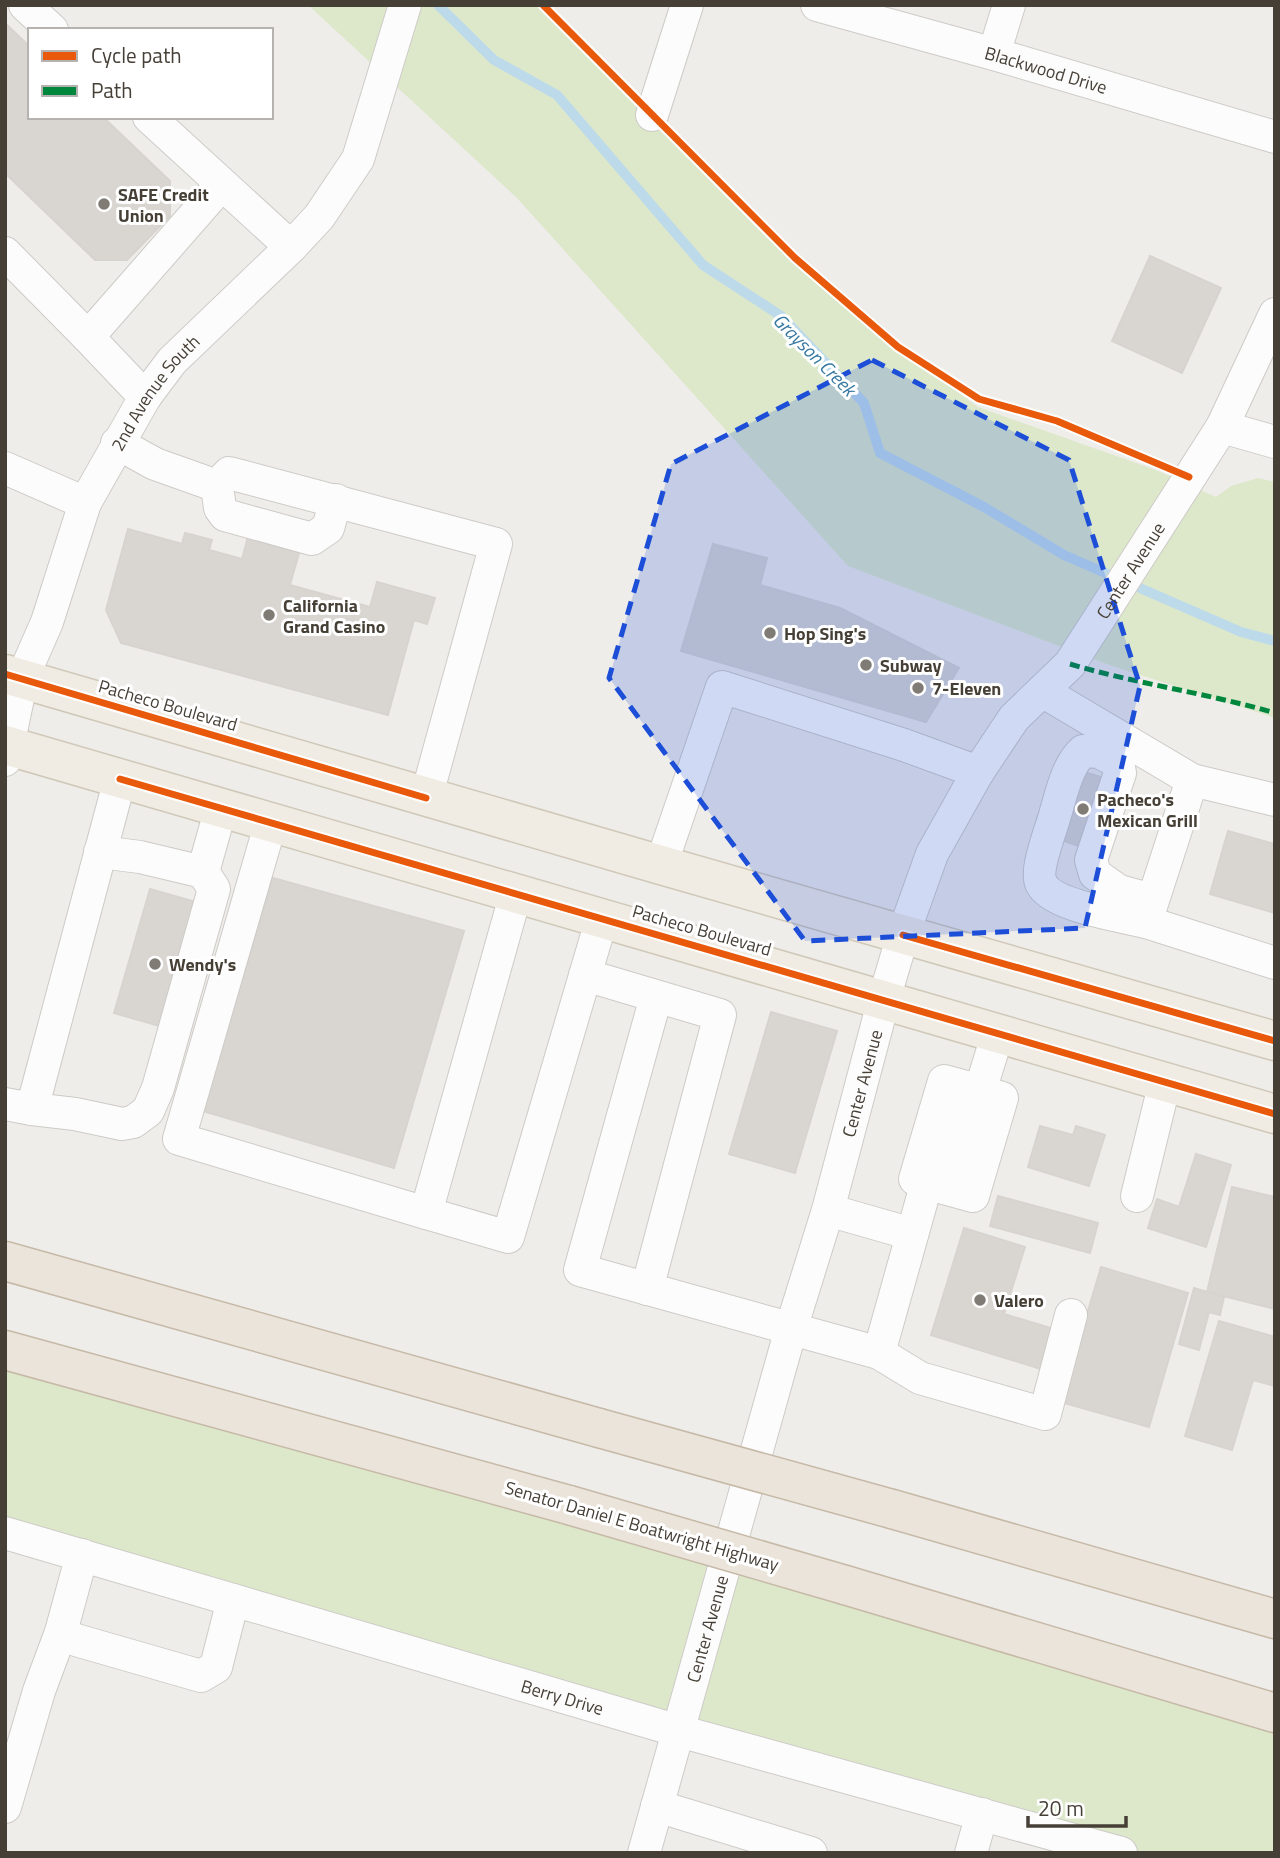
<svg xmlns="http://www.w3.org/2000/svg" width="1280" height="1858" viewBox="0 0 1280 1858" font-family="'Titillium Web',sans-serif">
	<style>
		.green { fill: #dde8cb }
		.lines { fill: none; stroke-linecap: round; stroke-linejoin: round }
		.stream { stroke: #bddaeb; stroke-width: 10 }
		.building { fill: #d9d6d2; stroke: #d7d4d0; stroke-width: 2 }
		.minor-casing { stroke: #cdcbc7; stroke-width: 34 }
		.major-casing { stroke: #d0c8b8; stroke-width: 41 }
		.highway-casing { stroke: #c6b9a7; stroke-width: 41 }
		.minor { stroke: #fdfcfc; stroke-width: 32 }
		.major { stroke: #f0ece4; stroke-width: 38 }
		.highway { stroke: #ebe4da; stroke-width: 38 }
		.highway-bridge-casing { stroke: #c6b9a7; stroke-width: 41; stroke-linecap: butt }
		.highway-bridge { stroke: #ebe4da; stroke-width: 38 }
		.quiet { stroke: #00873e; stroke-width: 5; stroke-dasharray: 10 5; stroke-linecap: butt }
		.cycleway-casing { stroke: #fff; stroke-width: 11 }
		.cycleway { stroke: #e8590c; stroke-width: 7 }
		.marked { fill: #1d4ed8; fill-opacity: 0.2; stroke: #1d4ed8; stroke-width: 5; stroke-dasharray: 14 9; stroke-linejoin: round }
		.poi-dot { fill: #807c75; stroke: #fff; stroke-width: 2.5 }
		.labels { text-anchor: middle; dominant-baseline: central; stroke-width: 6; stroke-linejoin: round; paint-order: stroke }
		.street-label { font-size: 18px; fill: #453f36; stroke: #fff }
		.poi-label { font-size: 18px; font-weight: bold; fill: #453f36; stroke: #fff; text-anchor: start }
		.water-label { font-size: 19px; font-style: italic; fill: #3578a1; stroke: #fff }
	</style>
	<rect width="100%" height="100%" fill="#efedea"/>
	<g class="green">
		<path d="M 308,5 L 543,5 L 795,258 L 898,347 L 978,407 L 1156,470 L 1216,497 L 1231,486 L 1258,478 L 1275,482 L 1275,718 L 1112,666 L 848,566 L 517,198 Z"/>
		<path d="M 5,1350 L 1275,1713 L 1275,1853 L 1121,1853 L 5,1533 Z"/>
	</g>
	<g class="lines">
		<path class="stream" d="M 438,5 L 494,60 L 557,95 L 703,265 L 781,316 L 864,403 L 880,453 L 984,507 L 1064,555 L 1241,632 L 1275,641"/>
	</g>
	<g class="building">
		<path d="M 5,23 L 30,47 L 30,117 L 103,117 L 170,181 L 170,216 L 127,260 L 95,260 L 5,173 Z"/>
		<path d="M 1150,256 L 1221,288 L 1182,373 L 1112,341 Z"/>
		<path d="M 255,511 L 307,525 L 290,585 L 370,607 L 377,582 L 435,598 L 427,624 L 414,620 L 388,715 L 121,643 L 106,610 L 128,529 L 182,544 L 185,533 L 212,540 L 209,550 L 242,559 Z"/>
		<path d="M 713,544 L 767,558 L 760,585 L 840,608 L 959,668 L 926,722 L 681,651 Z"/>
		<path d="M 1081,771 L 1107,779 L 1085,848 L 1058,839 Z"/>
		<path d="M 1228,831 L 1275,844 L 1275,913 L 1210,894 Z"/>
		<path d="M 273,878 L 464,931 L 394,1168 L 203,1111 Z"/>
		<path d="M 150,889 L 199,903 L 163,1027 L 114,1013 Z"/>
		<path d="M 771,1012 L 837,1031 L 795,1173 L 729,1154 Z"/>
		<path d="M 1040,1126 L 1073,1135 L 1076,1126 L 1105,1135 L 1089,1186 L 1028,1167 Z"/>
		<path d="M 1196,1154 L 1231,1165 L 1206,1247 L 1148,1228 L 1157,1199 L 1179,1207 Z"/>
		<path d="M 1232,1187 L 1275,1197 L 1275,1309 L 1207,1292 Z"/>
		<path d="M 998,1196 L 1098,1223 L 1090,1253 L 990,1226 Z"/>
		<path d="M 964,1228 L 1025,1247 L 1004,1314 L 1057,1330 L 1044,1370 L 931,1335 Z"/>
		<path d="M 1101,1267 L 1188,1293 L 1149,1427 L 1061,1402 Z"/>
		<path d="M 1194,1288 L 1224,1297 L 1220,1315 L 1209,1312 L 1199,1350 L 1179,1344 Z"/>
		<path d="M 1219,1321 L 1275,1337 L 1275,1386 L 1253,1380 L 1232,1450 L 1185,1436 Z"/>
	</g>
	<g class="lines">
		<g class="minor-casing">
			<g id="minor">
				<path d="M 25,5 L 52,30"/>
				<path id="s1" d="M 817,5 L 994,54 L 1275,137"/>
				<path d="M 994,54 L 1009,5"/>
				<path d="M 652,115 L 687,5"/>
				<path d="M 149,117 L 291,247"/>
				<path d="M 5,253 L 88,337"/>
				<path d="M 145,397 L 88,337 L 222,184"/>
				<path d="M 1222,427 L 1275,442"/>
				<path d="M 117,443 L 155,464 L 217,486 L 229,473 L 496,544 L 426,798"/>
				<path d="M 5,468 L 85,503"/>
				<path d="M 217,486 L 220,508 L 225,515 L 312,539 L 328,528 L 336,500"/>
				<path d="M 1042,691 L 1192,780 L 1275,800"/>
				<path id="s2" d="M 5,760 L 22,679 L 47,622 L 85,503 L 145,397 L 172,361 L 291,247 L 319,217 L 358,159 L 405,5"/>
				<path d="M 1192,780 L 1146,922 L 1275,963"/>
				<path d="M 271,822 L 179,1139 L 426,1213"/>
				<path d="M 661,865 L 722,687 L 904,745 L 978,772"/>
				<path d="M 203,872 L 221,808"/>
				<path d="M 516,893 L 426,1213 L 508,1237 L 602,918"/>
				<path d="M 1146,922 C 1122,916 1051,906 1041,883 C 1035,869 1051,830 1055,815 C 1061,795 1067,765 1083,751 L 1099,752 L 1118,762 L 1120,773 L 1091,860 L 1095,874 L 1119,891 L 1152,900"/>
				<path d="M 585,975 L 720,1015 L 647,1289"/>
				<path d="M 656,997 L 580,1270 L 879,1353"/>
				<path d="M 998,1033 L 980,1091 L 973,1089 L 944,1188 L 927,1182 L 879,1353 L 920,1378 L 1045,1414 L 1071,1315"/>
				<path d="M 5,1104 L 32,1109 L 120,779"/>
				<path d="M 32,1109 L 75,1114 L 122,1124 L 133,1122 L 148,1111 L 158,1088 L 214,889 L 203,872 L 140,857 L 100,852"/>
				<path d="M 927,1182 L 915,1179 L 944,1081 L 973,1089"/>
				<path d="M 944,1188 L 973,1196 L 1002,1098 L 980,1091"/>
				<path d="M 1137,1196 L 1165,1082"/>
				<path d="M 828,1210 L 912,1234"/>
				<path id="s3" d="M 5,1533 L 679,1731 L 1121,1853"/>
				<path d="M 82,1555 L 61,1632 L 76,1640 L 201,1676 L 216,1667 L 233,1600"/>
				<path d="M 657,1806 L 811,1853"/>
				<path d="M 5,1807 L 39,1691 L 61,1632"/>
				<path id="s4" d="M 644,1853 L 791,1329 L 828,1210 L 884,999 L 903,935 L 932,854 L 978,772 L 1014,718 L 1070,664 L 1222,427 L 1275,314"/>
				<path d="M 971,1853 L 982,1814"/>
			</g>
		</g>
		<g class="major-casing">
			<g id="major">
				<path d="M 5,674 L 661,865 L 1275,1041"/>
				<path d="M 5,745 L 1275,1114"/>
			</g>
		</g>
		<g class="highway-casing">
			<g id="highway">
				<path d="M 5,1261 L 599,1428"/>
				<path d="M 5,1350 L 569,1505"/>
				<path d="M 892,1509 L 1275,1619"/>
				<path d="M 845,1585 L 1275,1713"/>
			</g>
		</g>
		<use href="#minor" class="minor"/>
		<use href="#major" class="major"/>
		<use href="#highway" class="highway"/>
		<g class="highway-bridge-casing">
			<g id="highway-bridge">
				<path d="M 599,1428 L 892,1509"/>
				<path d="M 569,1505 L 845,1585"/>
			</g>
		</g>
		<use href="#highway-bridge" class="highway-bridge"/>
		<path class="quiet" d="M 1070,664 C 1137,684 1207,693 1275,713"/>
		<g class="cycleway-casing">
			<g id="cycleway">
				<path d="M 543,5 L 795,258 L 898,347 L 979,399 L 1057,421 L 1189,477"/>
				<path d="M 5,674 L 426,798"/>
				<path d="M 120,779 L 1275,1114"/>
				<path d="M 903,935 L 1275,1041"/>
			</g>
		</g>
		<use href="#cycleway" class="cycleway"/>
	</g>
	<path class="marked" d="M 872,360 L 1069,460 L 1140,686 L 1085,928 L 805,941 L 609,678 L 671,464 Z"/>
	<g class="poi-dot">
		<circle cx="104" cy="204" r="7"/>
		<circle cx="269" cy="615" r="7"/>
		<circle cx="770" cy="633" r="7"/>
		<circle cx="866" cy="665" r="7"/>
		<circle cx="918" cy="688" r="7"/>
		<circle cx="1083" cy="809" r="7"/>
		<circle cx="155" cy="964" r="7"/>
		<circle cx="980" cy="1300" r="7"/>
	</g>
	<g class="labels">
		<g class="street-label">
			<text stroke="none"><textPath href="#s1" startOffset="238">Blackwood Drive</textPath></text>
			<text stroke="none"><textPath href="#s2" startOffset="401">2nd Avenue South</textPath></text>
			<text stroke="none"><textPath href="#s4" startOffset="1388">Center Avenue</textPath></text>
			<text transform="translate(168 705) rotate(16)">Pacheco Boulevard</text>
			<text transform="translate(702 930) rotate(16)">Pacheco Boulevard</text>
			<text stroke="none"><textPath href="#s4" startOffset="800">Center Avenue</textPath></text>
			<text transform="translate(642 1526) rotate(16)">Senator Daniel E Boatwright Highway</text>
			<text stroke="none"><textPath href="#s4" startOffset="233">Center Avenue</textPath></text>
			<text stroke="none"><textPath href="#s3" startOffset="581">Berry Drive</textPath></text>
		</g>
		<g class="poi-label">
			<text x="118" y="194">SAFE Credit<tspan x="118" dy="21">Union</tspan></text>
			<text x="283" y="605">California<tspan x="283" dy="21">Grand Casino</tspan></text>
			<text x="784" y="633">Hop Sing's</text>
			<text x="880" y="665">Subway</text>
			<text x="932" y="688">7-Eleven</text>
			<text x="1097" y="799">Pacheco's<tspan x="1097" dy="21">Mexican Grill</tspan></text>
			<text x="169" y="964">Wendy's</text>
			<text x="994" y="1300">Valero</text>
		</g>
		<g class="water-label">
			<text transform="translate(815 354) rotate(45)">Grayson Creek</text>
		</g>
	</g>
	<rect width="1280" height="1858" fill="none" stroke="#453f36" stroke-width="14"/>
	<rect x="28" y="28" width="245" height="91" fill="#ffffff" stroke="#b5b2af" stroke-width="2"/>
	<rect x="42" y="51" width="35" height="10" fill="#e8590c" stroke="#b5b2af" stroke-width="2"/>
	<text x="91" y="63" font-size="21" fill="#453f36">Cycle path</text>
	<rect x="42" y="86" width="35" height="10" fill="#00873e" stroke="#b5b2af" stroke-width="2"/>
	<text x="91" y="98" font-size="21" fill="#453f36">Path</text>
	<path d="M1028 1816v10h98v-10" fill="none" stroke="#453f36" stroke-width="3.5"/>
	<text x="1038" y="1816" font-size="21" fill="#453f36" stroke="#ffffff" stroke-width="5" paint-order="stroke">20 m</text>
</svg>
